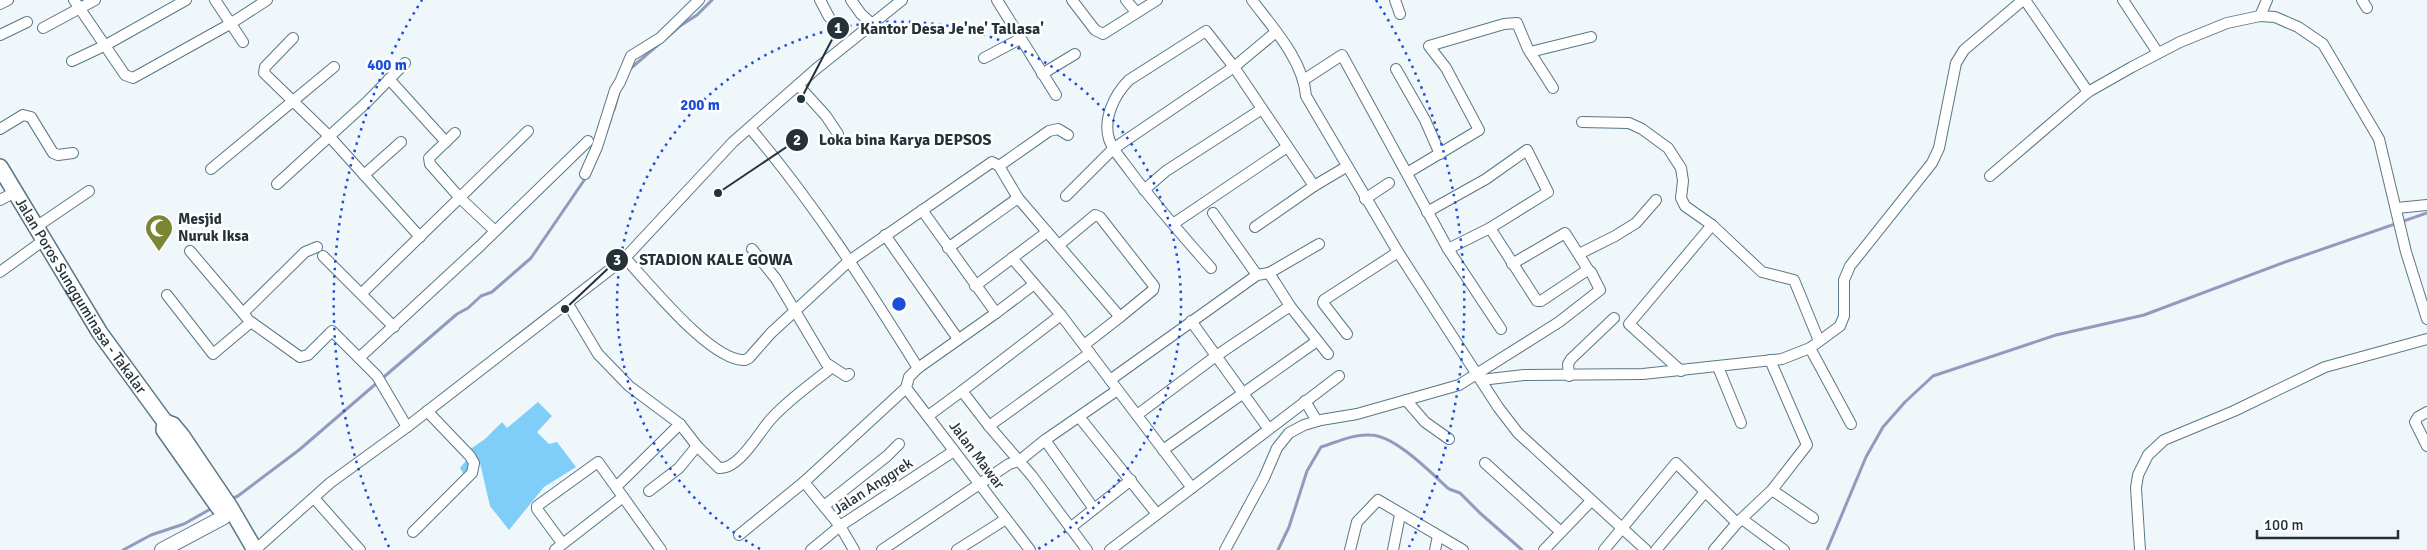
<svg xmlns="http://www.w3.org/2000/svg" width="2427" height="550" viewBox="0 0 2427 550" font-family="Signika,sans-serif">
	<style>
		.green { fill: #7fcef7 }
		.lines { fill: none; stroke-linecap: round; stroke-linejoin: round }
		.stream { stroke: #929bbd; stroke-width: 3 }
		.minor-casing { stroke: #597788; stroke-width: 12 }
		.major-casing { stroke: #597788; stroke-width: 16 }
		.highway-casing { stroke: #597788; stroke-width: 18 }
		.minor { stroke: #fff; stroke-width: 10 }
		.major { stroke: #fff; stroke-width: 14 }
		.highway { stroke: #fff; stroke-width: 15 }
		.ring { fill: none; stroke: #1d4ed8; stroke-width: 2.5; stroke-dasharray: 2.5 5 }
		.labels { text-anchor: middle; dominant-baseline: central; stroke-width: 5; stroke-linejoin: round; paint-order: stroke }
		.poi-label { font-size: 15px; font-weight: bold; fill: #253239; stroke: #fff; text-anchor: start }
		.street-label { font-size: 15px; fill: #253239; stroke: #fff }
		.centre { fill: #1d4ed8; stroke: #fff; stroke-width: 2.5 }
		.ring-label { font-size: 15px; text-anchor: middle; font-weight: bold; fill: #1d4ed8; stroke: #fff; stroke-width: 5; stroke-linejoin: round; paint-order: stroke }
		.leader { fill: none; stroke: #253239; stroke-width: 2 }
		.callout-dot { fill: #253239; stroke: #fff; stroke-width: 2 }
		.mark-label { font-size: 15px; text-anchor: middle; font-weight: bold; fill: #fff }
		.callout-label { font-size: 16px; text-anchor: middle; font-weight: bold; fill: #253239; stroke: #fff; stroke-width: 5; stroke-linejoin: round; paint-order: stroke }
	</style>
	<rect width="100%" height="100%" fill="#f0f7fb"/>
	<path class="green" d="M 538,402 L 552,416 L 537,432 L 549,444 L 557,442 L 576,467 L 544,487 L 509,530 L 490,506 L 480,463 L 465,476 L 460,468 L 470,456 L 469,450 L 485,439 L 502,422 L 507,428 Z"/>
	<g class="lines">
		<g class="stream">
			<path d="M 630,69 L 680,26 L 697,15 L 712,0"/>
			<path d="M 614,110 L 619,92"/>
			<path d="M 604,138 L 611,118"/>
			<path d="M 231,499 L 238,496 L 299,450 L 457,314 L 468,308 L 481,296 L 492,292 L 531,258 L 587,176"/>
			<path d="M 123,550 L 151,535 L 184,524 L 214,507"/>
			<path d="M 1278,550 L 1289,527 L 1307,471 L 1321,447 C 1337,442 1353,434 1370,435 C 1395,435 1431,473 1449,489 L 1460,493 L 1480,513 L 1522,550"/>
			<path d="M 1827,550 L 1866,457 L 1883,427 L 1905,402 L 1933,376 L 2056,335 L 2144,315 L 2288,261 L 2427,213"/>
		</g>
		<g class="minor-casing">
			<g id="minor">
				<path d="M 74,0 L 125,75 L 133,78 L 230,24 L 267,0"/>
				<path d="M 215,0 L 243,42"/>
				<path d="M 820,0 L 829,17"/>
				<path d="M 851,0 L 861,14 L 871,23"/>
				<path d="M 997,0 L 1056,95"/>
				<path d="M 1072,0 L 1095,30 L 1103,34 L 1157,0"/>
				<path d="M 1126,0 L 1136,12"/>
				<path d="M 1252,0 C 1273,28 1303,60 1306,96 L 1398,252 L 1498,407 L 1518,433 L 1646,550"/>
				<path d="M 1395,0 L 1400,14"/>
				<path d="M 2025,0 L 2088,92"/>
				<path d="M 2123,0 L 2158,53"/>
				<path d="M 2362,0 L 2367,8"/>
				<path d="M 0,4 L 8,0"/>
				<path d="M 2260,16 L 2267,0"/>
				<path d="M 43,28 L 95,0"/>
				<path d="M 0,35 L 27,22"/>
				<path d="M 293,38 L 265,67 L 264,73 L 329,136 L 420,237"/>
				<path d="M 1530,52 L 1591,37"/>
				<path d="M 984,58 L 1020,39"/>
				<path d="M 72,61 L 106,45 L 186,0"/>
				<path d="M 1396,69 L 1425,120 L 1440,154"/>
				<path d="M 1042,74 L 1075,54"/>
				<path d="M 389,79 L 446,142"/>
				<path d="M 1305,79 L 1342,55 L 1448,249 L 1501,329"/>
				<path d="M 798,85 L 826,116 L 838,134"/>
				<path d="M 1582,122 L 1629,123 L 1642,129 L 1668,148 L 1681,168 L 1683,181 L 1681,198 L 1685,206 L 1712,225 L 1762,272 L 1794,280 L 1819,341"/>
				<path d="M 750,128 C 814,203 866,285 918,368 L 909,377 L 906,388 L 1030,550"/>
				<path d="M 0,129 L 23,115 L 31,117 L 53,153 L 58,155 L 73,153"/>
				<path d="M 455,133 L 429,158 L 430,164 L 460,198 L 495,231"/>
				<path d="M 999,166 L 1049,131 L 1058,129 L 1068,135"/>
				<path d="M 211,169 L 334,67"/>
				<path d="M 1407,173 L 1479,130 L 1446,68 L 1429,46 L 1504,24 L 1517,23 L 1528,49 L 1553,88"/>
				<path d="M 585,174 L 597,147 L 615,90 L 620,82 L 631,56 L 660,38 L 699,0"/>
				<path d="M 364,175 L 401,142"/>
				<path d="M 1990,176 L 2088,92 L 2132,67 L 2180,42 L 2227,23 L 2260,16 L 2275,17 L 2298,27 L 2323,44 L 2379,139 L 2406,252 L 2427,319"/>
				<path d="M 277,184 L 367,102 L 405,63"/>
				<path d="M 1144,190 L 1166,171 L 1262,109"/>
				<path d="M 1066,196 L 1113,149 L 1234,67 L 1276,32"/>
				<path d="M 1365,199 L 1389,183"/>
				<path d="M 0,200 L 15,192"/>
				<path d="M 2397,208 L 2427,205"/>
				<path d="M 1427,212 L 1486,179 L 1527,150 L 1548,192 L 1490,228 L 1448,249"/>
				<path d="M 1213,213 L 1257,275"/>
				<path d="M 1173,224 L 1287,147"/>
				<path d="M 36,227 L 89,191"/>
				<path d="M 1255,227 L 1314,186"/>
				<path d="M 885,235 L 958,339"/>
				<path d="M 1059,245 L 1095,215 L 1100,217 L 1154,286 L 1153,290 L 1120,317"/>
				<path d="M 948,248 L 1018,198"/>
				<path d="M 752,249 L 776,279 L 826,363 L 846,376 L 849,374"/>
				<path d="M 190,251 L 247,318"/>
				<path d="M 1579,254 L 1615,236 L 1636,223 L 1656,200"/>
				<path d="M 323,256 L 394,327"/>
				<path d="M 625,258 C 648,282 711,362 745,360 L 749,358 L 771,333 L 849,261 L 992,162 L 999,166 L 1018,198 L 1120,317 L 1084,345"/>
				<path d="M 1012,258 L 1061,315 L 1192,488"/>
				<path d="M 1512,264 L 1565,233 L 1589,271"/>
				<path d="M 1211,268 C 1183,236 1155,205 1130,171 C 1123,161 1113,151 1109,139 C 1103,119 1114,95 1129,80 L 1206,31 L 1234,67 L 1314,186 L 1346,167"/>
				<path d="M 0,272 L 44,240"/>
				<path d="M 1269,273 L 1290,306 L 1328,354"/>
				<path d="M 975,286 L 1047,232"/>
				<path d="M 362,293 L 528,131"/>
				<path d="M 167,295 L 213,354 L 251,322 L 300,357 L 308,355 L 332,331 L 377,376 L 407,427"/>
				<path d="M 568,304 L 598,354 L 629,386 L 680,424 L 697,446 L 719,468 C 739,470 759,432 771,419 C 788,400 811,384 831,368"/>
				<path d="M 244,312 L 305,252 L 317,247"/>
				<path d="M 996,313 L 1033,285"/>
				<path d="M 1061,315 L 962,391 L 989,426 L 1032,476 L 1087,550"/>
				<path d="M 1191,321 L 1268,428"/>
				<path d="M 1347,334 L 1323,303 L 1324,300 L 1398,252"/>
				<path d="M 1810,348 L 1851,424"/>
				<path d="M 359,358 L 480,246 L 588,141"/>
				<path d="M 1718,367 L 1741,423"/>
				<path d="M 918,368 L 996,313 L 922,210"/>
				<path d="M 1681,371 L 1629,324 L 1712,225"/>
				<path d="M 1569,376 L 1568,364 L 1571,359 L 1614,318"/>
				<path d="M 1110,380 L 1257,275 L 1269,273 L 1319,244"/>
				<path d="M 1481,380 L 1524,375 L 1643,374 L 1782,359 L 1810,348 L 1840,326 L 1844,316 L 1844,280 L 1850,266 L 1932,163 L 1939,148 L 1956,63 L 1964,50 L 2023,0"/>
				<path d="M 1406,400 L 1425,422 L 1449,439"/>
				<path d="M 1305,401 L 1317,421"/>
				<path d="M 2427,412 L 2418,417 L 2415,422 L 2427,446"/>
				<path d="M 1137,415 L 1216,356 L 1290,306"/>
				<path d="M 928,416 L 962,391"/>
				<path d="M 1080,418 L 1157,514"/>
				<path d="M 989,426 L 1090,353"/>
				<path d="M 1045,440 L 1094,509"/>
				<path d="M 1163,450 L 1317,341"/>
				<path d="M 1485,463 L 1561,532"/>
				<path d="M 617,486 L 680,424"/>
				<path d="M 1772,490 L 1813,518"/>
				<path d="M 649,491 L 679,468 L 697,446"/>
				<path d="M 314,498 L 360,550"/>
				<path d="M 824,506 L 887,456 L 899,444"/>
				<path d="M 1742,519 L 1784,550"/>
				<path d="M 1070,528 L 1131,480"/>
				<path d="M 413,532 L 472,473 L 474,463 L 470,456 L 427,411"/>
				<path d="M 739,535 L 804,482"/>
				<path d="M 562,543 L 537,509 L 537,506 L 598,462 L 661,550"/>
				<path d="M 255,550 L 330,483 L 407,427 L 625,258 L 733,142 L 816,69 L 902,0"/>
				<path d="M 555,550 L 623,497"/>
				<path d="M 811,550 L 840,526 L 954,451"/>
				<path d="M 854,550 L 840,526 L 804,482 L 906,388"/>
				<path d="M 882,550 L 1009,464 L 1019,461 L 1045,440 L 1116,391"/>
				<path d="M 957,550 L 1006,519"/>
				<path d="M 1110,550 L 1339,376"/>
				<path d="M 1225,550 L 1264,478 L 1277,448 L 1289,433 L 1304,425 L 1321,420 L 1357,414 L 1459,385 L 1559,322 L 1600,290 L 1591,272 L 1586,271 L 1541,301 L 1537,301 L 1490,228"/>
				<path d="M 1350,550 L 1357,522 L 1378,500 L 1463,550"/>
				<path d="M 1393,550 L 1400,515"/>
				<path d="M 1435,550 L 1438,536"/>
				<path d="M 1544,550 L 1591,501"/>
				<path d="M 1604,550 L 1676,463 L 1737,523"/>
				<path d="M 1656,550 L 1705,492"/>
				<path d="M 1714,550 L 1737,523 L 1772,490 L 1807,445 L 1770,360"/>
				<path d="M 2140,550 L 2136,488 L 2138,475 L 2148,455 L 2164,440 L 2234,411 L 2325,367 L 2427,339"/>
			</g>
		</g>
		<g class="major-casing">
			<path id="major" d="M 162,550 L 224,517"/>
		</g>
		<g class="highway-casing">
			<g id="highway">
				<path id="s1" d="M 0,167 L 100,333 L 165,422"/>
				<path d="M 165,422 L 173,425 L 182,436 L 230,507 L 255,550"/>
				<path d="M 165,422 L 164,430 L 219,508"/>
			</g>
		</g>
		<use href="#minor" class="minor"/>
		<use href="#major" class="major"/>
		<use href="#highway" class="highway"/>
	</g>
	<g class="ring">
		<path d="M760 549A282 282 0 1 1 1038 549"/>
		<path d="M389 547A565 565 0 0 1 422 0M1376 0A565 565 0 0 1 1409 547"/>
	</g>
	<defs>
		<g id="mosque-pin" transform="scale(1.4375)"><path d="M0 17L-7.5 6A9.5 9.5 0 1 1 7.5 6Z" fill="#798633" stroke="#fff"/><path d="M3.5-4.9A6 6 0 1 0 3.5 4.9A5 5 0 1 1 3.5-4.9Z" fill="#fff"/></g>
	</defs>
	<g fill-rule="evenodd">
		<use href="#mosque-pin" x="159" y="228"/>
	</g>
	<g class="labels">
		<g class="poi-label">
			<text x="178" y="219">Mesjid<tspan x="178" dy="17">Nuruk Iksa</tspan></text>
		</g>
		<g class="street-label">
			<text stroke="none"><textPath href="#s1" startOffset="152">Jalan Poros Sungguminasa - Takalar</textPath></text>
			<text transform="translate(977 455) rotate(53)">Jalan Mawar</text>
			<text transform="translate(873 486) rotate(-33)">Jalan Anggrek</text>
		</g>
	</g>
	<circle cx="899" cy="304" r="8" class="centre"/>
	<g class="ring-label">
		<text x="387" y="70">400 m</text>
		<text x="700" y="110">200 m</text>
	</g>
	<path class="leader" d="M801 99L838 28M718 193L797 140M565 309L617 260"/>
	<g class="callout-dot">
		<circle cx="801" cy="99" r="5"/>
		<circle cx="718" cy="193" r="5"/>
		<circle cx="565" cy="309" r="5"/>
		<circle cx="838" cy="28" r="12"/>
		<circle cx="797" cy="140" r="12"/>
		<circle cx="617" cy="260" r="12"/>
	</g>
	<g class="mark-label">
		<text x="838" y="33">1</text>
		<text x="797" y="145">2</text>
		<text x="617" y="265">3</text>
	</g>
	<g class="callout-label">
		<text x="952" y="34">Kantor Desa Je'ne' Tallasa'</text>
		<text x="905" y="145">Loka bina Karya DEPSOS</text>
		<text x="716" y="265">STADION KALE GOWA</text>
	</g>
	<path d="M2257 530v8h141v-8" fill="none" stroke="#253239" stroke-width="2.5"/>
	<text x="2264" y="530" font-size="15" fill="#253239" stroke="#ffffff" stroke-width="4" paint-order="stroke">100 m</text>
</svg>
